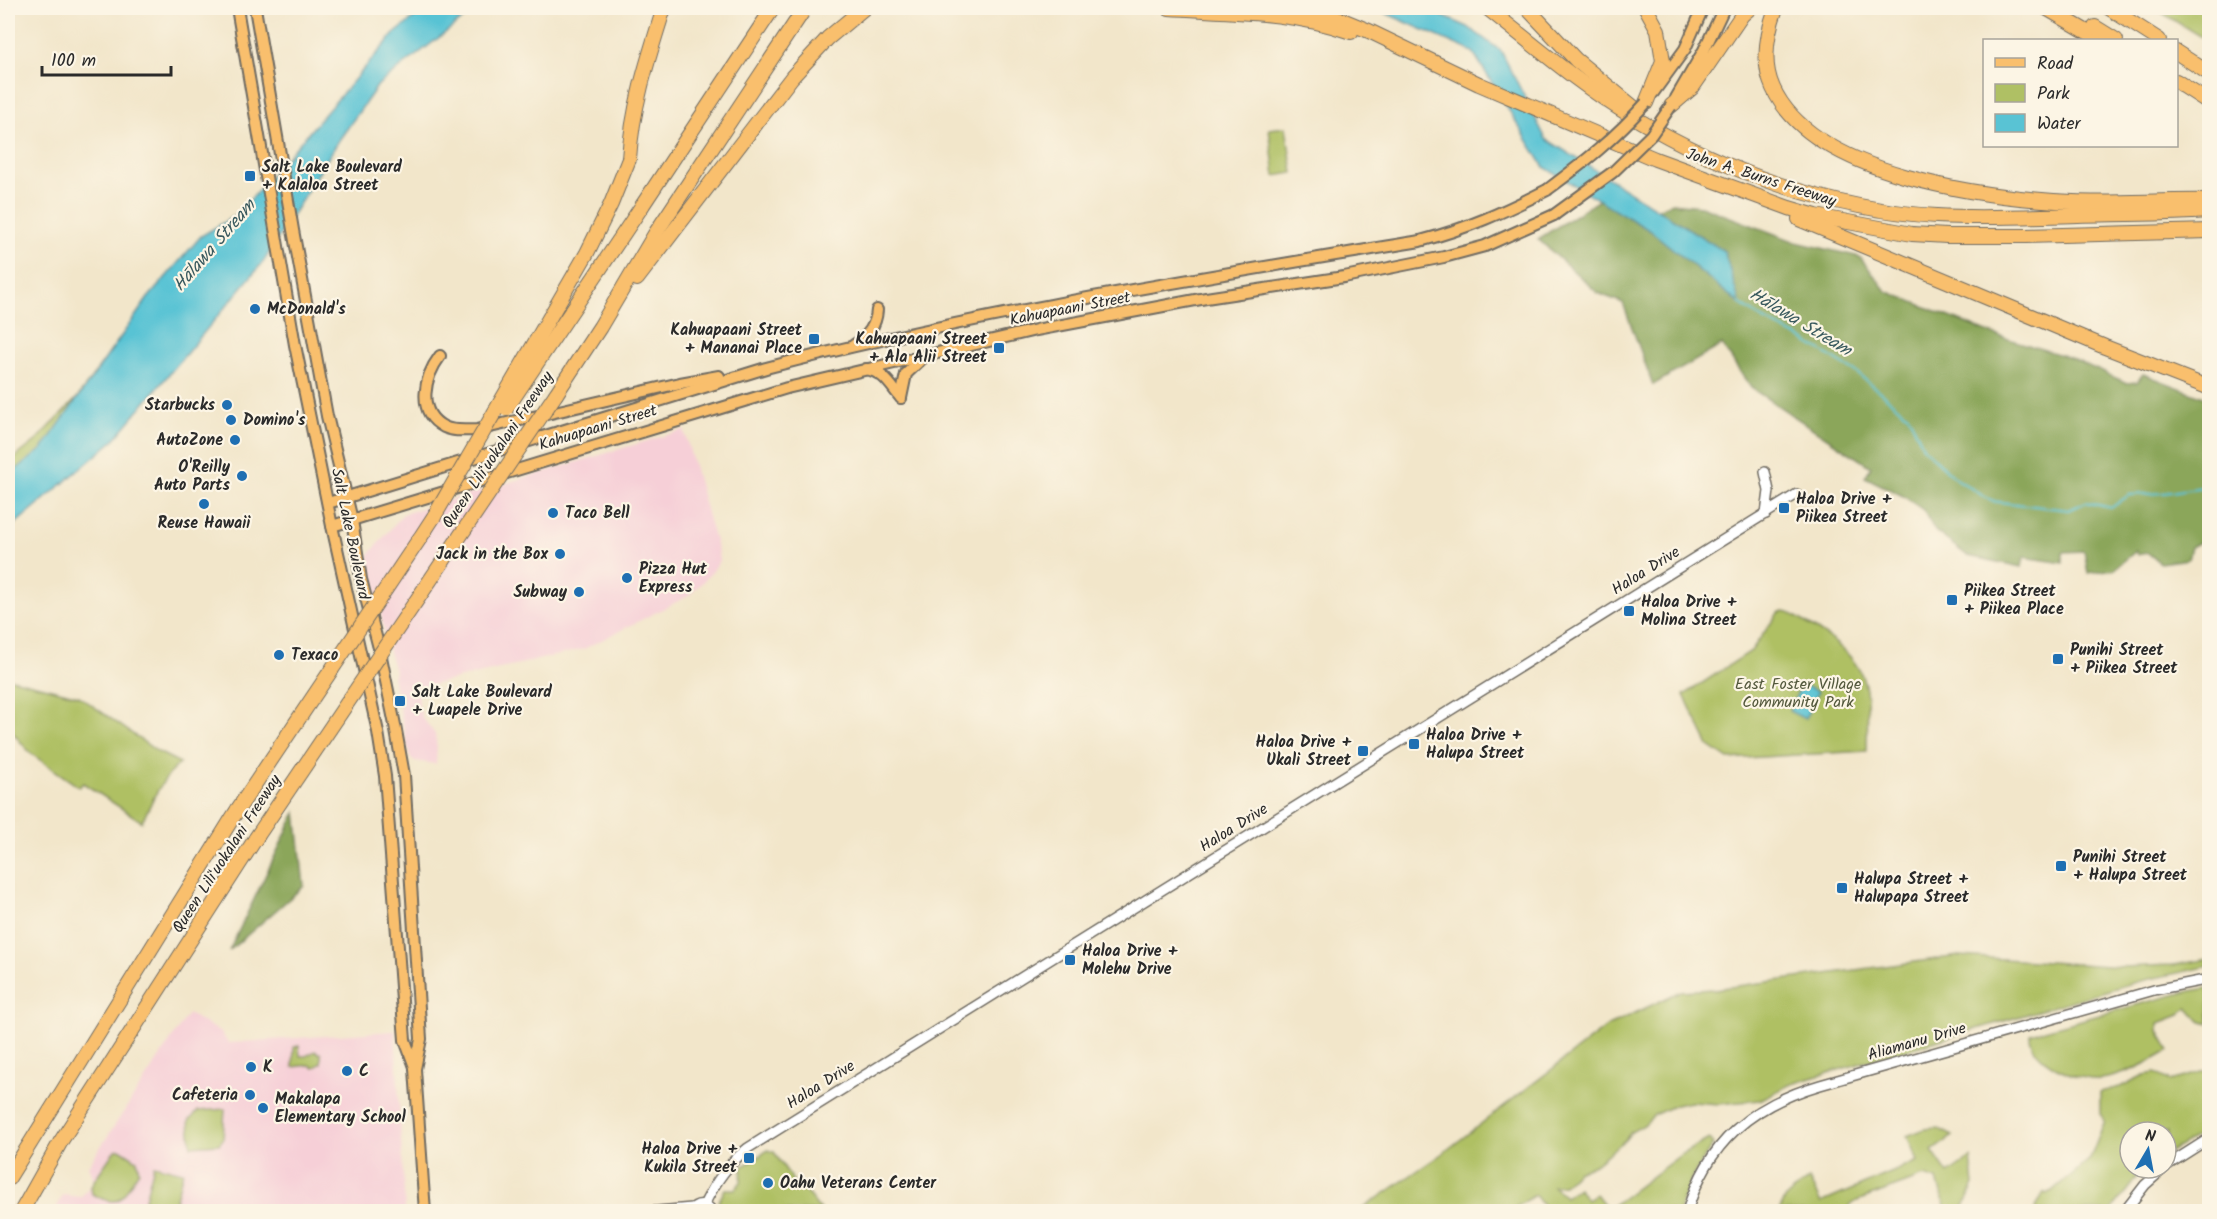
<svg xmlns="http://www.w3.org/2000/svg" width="2217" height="1219" viewBox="0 0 2217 1219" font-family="Kalam,sans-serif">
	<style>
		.built { fill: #f6cfd7 }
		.green { fill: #afc064; stroke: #6d7648; stroke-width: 1.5 }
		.forest { fill: #8ba65a; stroke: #5b6842; stroke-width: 1.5 }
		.water { fill: #59c3d4; stroke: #427780; stroke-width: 1.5 }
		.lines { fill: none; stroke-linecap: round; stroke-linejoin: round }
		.stream { stroke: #59c3d4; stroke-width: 2 }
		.minor-casing { stroke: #716c63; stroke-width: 12 }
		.major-casing { stroke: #716c63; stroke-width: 14 }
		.highway-casing { stroke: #716c63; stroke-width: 16 }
		.minor { stroke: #fff; stroke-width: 9 }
		.major { stroke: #f9bf6d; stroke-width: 10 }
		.highway { stroke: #f9bf6d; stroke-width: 14 }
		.major-bridge-casing { stroke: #716c63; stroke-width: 14; stroke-linecap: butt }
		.highway-bridge-casing { stroke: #716c63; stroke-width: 16; stroke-linecap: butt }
		.major-bridge { stroke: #f9bf6d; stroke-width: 10 }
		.highway-bridge { stroke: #f9bf6d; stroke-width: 14 }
		.poi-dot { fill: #1f6fb2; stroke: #fcf5e5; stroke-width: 2 }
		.labels { text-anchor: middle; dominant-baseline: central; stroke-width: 4.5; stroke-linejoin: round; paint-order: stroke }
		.poi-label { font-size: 16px; font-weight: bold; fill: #2b2b2b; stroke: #fcf5e5; text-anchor: start }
		.street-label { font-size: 16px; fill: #2b2b2b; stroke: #fcf5e5 }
		.park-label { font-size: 16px; fill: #53583c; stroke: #fcf5e5 }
		.water-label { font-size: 18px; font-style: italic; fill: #39595e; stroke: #fcf5e5 }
	</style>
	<rect width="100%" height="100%" fill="#fcf5e5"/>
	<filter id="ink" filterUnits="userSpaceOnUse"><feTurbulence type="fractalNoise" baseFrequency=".0167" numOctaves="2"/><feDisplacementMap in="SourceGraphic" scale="12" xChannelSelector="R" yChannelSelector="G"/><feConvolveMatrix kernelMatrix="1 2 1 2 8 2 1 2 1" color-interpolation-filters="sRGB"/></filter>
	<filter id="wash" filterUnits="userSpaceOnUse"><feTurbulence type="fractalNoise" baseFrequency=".008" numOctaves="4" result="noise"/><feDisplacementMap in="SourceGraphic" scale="24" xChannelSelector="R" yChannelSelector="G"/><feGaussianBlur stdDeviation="1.35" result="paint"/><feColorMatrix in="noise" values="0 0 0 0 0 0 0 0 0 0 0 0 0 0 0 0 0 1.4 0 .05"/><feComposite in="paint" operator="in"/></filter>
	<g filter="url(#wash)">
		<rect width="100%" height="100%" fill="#f2e6ca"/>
		<g class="built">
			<path d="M 684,430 L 718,552 L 719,561 L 713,571 L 690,595 L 584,649 L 418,688 L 419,708 L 422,717 L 435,734 L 437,747 L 436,764 L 414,761 L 410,757 L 393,678 L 395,671 L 388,649 L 368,556 L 403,514 Z"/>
			<path d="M 188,1014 L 221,1032 L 228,1043 L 395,1031 L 405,1211 L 54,1212 L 63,1195 L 81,1197 L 91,1185 L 94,1179 L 88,1166 Z"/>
		</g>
		<g class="green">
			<path d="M 2154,8 L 2202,8 L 2209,16 L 2209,42 Z"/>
			<path d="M 1286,127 L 1293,173 L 1275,176 L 1269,129 Z"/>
			<path d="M 133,321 L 128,356 L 8,497 L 8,463 L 37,440 L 77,398 Z"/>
			<path d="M 1783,611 L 1789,612 C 1819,632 1860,651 1866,690 C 1869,710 1867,731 1867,751 L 1728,759 L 1709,746 L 1684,695 L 1751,651 L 1778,613 Z"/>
			<path d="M 8,678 L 79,696 L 158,752 L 180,763 C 162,778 152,801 142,822 L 83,783 L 79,787 L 30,753 L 8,727 Z"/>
			<path d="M 1959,956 L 2123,967 L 2173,965 L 2209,959 L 2210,966 L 2136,982 L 1811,1078 L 1789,1085 L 1760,1100 L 1719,1104 L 1691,1102 L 1675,1105 L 1654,1115 L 1644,1125 L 1631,1132 L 1625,1140 L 1595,1164 L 1577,1172 L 1564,1185 L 1553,1186 L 1565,1197 L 1578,1188 L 1587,1200 L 1596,1194 L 1608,1209 L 1682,1154 L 1709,1139 L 1713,1144 L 1691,1179 L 1679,1211 C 1659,1212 1643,1201 1624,1211 L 1547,1211 L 1535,1195 L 1510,1211 L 1359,1211 L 1443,1153 L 1608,1026 L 1681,991 L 1715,989 Z"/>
			<path d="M 2209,988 L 2209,1024 L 2200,1021 L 2188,1008 L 2180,1015 L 2159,1023 L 2159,1031 L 2170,1050 C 2150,1062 2125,1076 2102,1079 C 2079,1082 2028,1061 2030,1034 L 2136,1005 L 2190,991 Z"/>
			<path d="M 299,1046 L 300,1056 L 306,1056 L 315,1051 L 321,1054 L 321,1063 L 314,1068 L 310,1065 L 293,1067 L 294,1047 Z"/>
			<path d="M 2209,1070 L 2209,1130 L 2166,1154 L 2166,1132 L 2130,1132 L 2130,1168 L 2146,1168 L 2141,1172 L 2111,1211 L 2034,1211 L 2044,1192 L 2046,1194 L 2053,1191 L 2090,1159 L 2105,1121 L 2100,1114 L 2100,1092 L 2120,1087 L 2144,1075 L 2155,1073 L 2170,1081 Z"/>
			<path d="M 225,1109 L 223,1139 L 219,1144 L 191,1146 L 189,1121 L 198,1111 Z"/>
			<path d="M 1937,1128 L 1953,1136 L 1932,1151 L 1948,1174 L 1971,1158 L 1974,1185 L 1962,1211 L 1947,1211 L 1937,1180 L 1924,1176 L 1857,1201 L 1851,1205 L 1847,1211 L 1779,1211 L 1786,1197 L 1809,1179 L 1821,1203 L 1918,1161 L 1907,1136 L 1925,1129 Z"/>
			<path d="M 120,1149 L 137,1160 L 139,1171 C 122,1195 123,1211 92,1194 L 91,1187 L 95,1179 L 115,1150 Z"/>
			<path d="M 768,1150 L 774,1152 L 799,1190 L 803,1188 L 821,1211 L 718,1211 L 718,1203 L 725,1189 L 735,1189 L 741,1182 L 742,1167 Z"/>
			<path d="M 154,1165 L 183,1172 L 173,1210 L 144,1203 Z"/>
		</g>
		<g class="forest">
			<path d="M 1599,200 L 1651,231 L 1739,303 L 1724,251 L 1657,209 L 1672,203 L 1701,206 L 1796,242 L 1860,257 L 1886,291 L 1992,334 L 2068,357 L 2127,383 L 2137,382 L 2143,374 L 2209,399 L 2209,537 L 2191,547 L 2188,559 L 2160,563 L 2148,553 L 2137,555 L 2136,551 L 2114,569 L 2088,573 L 2084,551 L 2063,552 L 2063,563 L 2024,557 L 2022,567 L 1968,556 L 1935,531 L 1923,510 L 1903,496 L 1865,477 L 1871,467 L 1751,388 L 1722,345 L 1653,385 L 1623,303 L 1598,293 L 1538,239 Z"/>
			<path d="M 296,812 L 304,886 L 229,951 Z"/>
		</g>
		<g class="water">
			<path d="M 427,8 L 477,8 L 378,85 L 339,140 L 264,261 L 113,441 L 8,530 L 8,476 L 42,449 L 148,298 L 201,236 L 238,214 L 394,34 Z"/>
			<path d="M 1374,8 L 1424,8 L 1468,27 L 1501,51 L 1546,139 L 1724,251 L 1740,304 L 1651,231 L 1544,167 L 1473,52 Z"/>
			<path d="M 1802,684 L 1818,692 L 1805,719 L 1789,711 Z"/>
		</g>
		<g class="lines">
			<path class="stream" d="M 1739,303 L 1764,320 L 1802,339 L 1857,373 L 1909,416 L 1923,447 L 1955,478 L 1991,501 L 2069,510 L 2086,502 L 2111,508 L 2129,495 L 2164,493 L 2210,486"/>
		</g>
	</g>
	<g filter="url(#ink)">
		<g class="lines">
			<g class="minor-casing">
				<g id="minor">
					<path d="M 1765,472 L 1769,491 L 1766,514"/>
					<path d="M 2166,1166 L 2210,1138"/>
					<path d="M 704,1205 C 716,1181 728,1164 748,1148 L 1797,494"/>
					<path d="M 646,1212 L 692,1208"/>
					<path d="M 690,1212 C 696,1202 706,1202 713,1212"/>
					<path d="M 1687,1212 C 1707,1142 1752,1105 1820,1085 L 2154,990 L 2210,979"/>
					<path d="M 2124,1212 L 2145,1185 L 2164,1168"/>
				</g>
			</g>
			<g class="major-casing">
				<g id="major">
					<path d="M 237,8 L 295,345 L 332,526 L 378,732 L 385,776 L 405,1040 L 415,1067"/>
					<path d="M 255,8 L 293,230 L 327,416 L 352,520 L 361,579 L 380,652 L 395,725 L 404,775 L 421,1039 L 415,1069 L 425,1212"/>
					<path d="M 1653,93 L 1685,49 L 1703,8"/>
					<path d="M 1676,98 L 1704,50 L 1724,8"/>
					<path d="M 854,345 C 868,336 876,326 877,310"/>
					<path d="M 440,356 C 425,376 415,412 444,427 C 454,432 467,430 477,430 L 680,383 L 719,376"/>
					<path d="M 866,369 C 884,372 890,385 901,398"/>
					<path d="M 901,398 L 906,374 L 927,354"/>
					<path d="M 328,503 L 766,368 C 981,312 1201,278 1420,241 C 1466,229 1504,212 1547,190"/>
					<path d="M 332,526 L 787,388 L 1036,330 L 1206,298 L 1344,277 L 1444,257 L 1485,246 L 1554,215"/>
				</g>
			</g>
			<g class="highway-casing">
				<g id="highway">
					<path d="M 1169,8 C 1229,12 1293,11 1351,32"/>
					<path d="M 1313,8 L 1369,31 L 1479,84 L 1655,159 L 1789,208 L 1816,216 L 1912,234 L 1947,236 L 2026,236 L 2210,231"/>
					<path d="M 1487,8 C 1534,45 1581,86 1633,117 C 1724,171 1830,210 1937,216 C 1984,219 2031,216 2078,215 C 2122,214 2166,214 2210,211"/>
					<path d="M 1527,8 L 1576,60 L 1638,111"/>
					<path d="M 1776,8 C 1767,33 1761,62 1773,88 C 1813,176 1987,198 2073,202 C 2118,204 2164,200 2210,201"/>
					<path d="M 2046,8 L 2101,40"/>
					<path d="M 2109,8 L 2159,40"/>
					<path d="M 2095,27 L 2116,40"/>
					<path d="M 2176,52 L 2210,74"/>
					<path d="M 2176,81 L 2210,103"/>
					<path d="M 1646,103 L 1663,61 L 1658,30 L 1646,8"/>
					<path d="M 1671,106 L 1692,88 L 1742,15 L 1750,8"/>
					<path d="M 629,159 C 632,107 649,56 664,8"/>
					<path d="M 642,206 L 773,8"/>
					<path d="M 1799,219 L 2105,347 L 2210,388"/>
					<path d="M 637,279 L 792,77 L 828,38 L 864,8"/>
					<path d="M 556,394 L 600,327 L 655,234 L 805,8"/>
					<path d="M 420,538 L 435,515"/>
					<path d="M 8,1179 L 238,809"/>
					<path d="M 21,1212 L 61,1141 L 256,838"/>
				</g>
			</g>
			<use href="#minor" class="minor"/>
			<use href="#major" class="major"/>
			<use href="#highway" class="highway"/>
			<g class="major-bridge-casing">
				<g id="major-bridge">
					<path d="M 1547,190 C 1586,161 1614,139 1646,103"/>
					<path d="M 1554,215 L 1613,172 L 1651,135 L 1671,106"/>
				</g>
			</g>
			<g class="highway-bridge-casing">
				<g id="highway-bridge">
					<path d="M 506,409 L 642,206"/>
					<path d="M 435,515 L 587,253 L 611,204 L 629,159"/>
					<path d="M 238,809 L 420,538"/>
					<path d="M 256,838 L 556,394"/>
				</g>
			</g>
			<use href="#major-bridge" class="major-bridge"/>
			<use href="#highway-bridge" class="highway-bridge"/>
		</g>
	</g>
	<g class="poi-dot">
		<rect x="244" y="170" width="12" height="12" rx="3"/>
		<circle cx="255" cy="309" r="6"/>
		<rect x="808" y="333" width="12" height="12" rx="3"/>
		<rect x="993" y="342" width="12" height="12" rx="3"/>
		<circle cx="227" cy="405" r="6"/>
		<circle cx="231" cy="420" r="6"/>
		<circle cx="235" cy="440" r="6"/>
		<circle cx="242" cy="476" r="6"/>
		<circle cx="204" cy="504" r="6"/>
		<rect x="1778" y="502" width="12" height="12" rx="3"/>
		<circle cx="553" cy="513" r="6"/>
		<circle cx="560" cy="554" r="6"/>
		<circle cx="627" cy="578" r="6"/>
		<circle cx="579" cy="592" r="6"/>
		<rect x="1946" y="594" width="12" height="12" rx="3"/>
		<rect x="1623" y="605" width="12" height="12" rx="3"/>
		<circle cx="279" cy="655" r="6"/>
		<rect x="2052" y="653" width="12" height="12" rx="3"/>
		<rect x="394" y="695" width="12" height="12" rx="3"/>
		<rect x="1408" y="738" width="12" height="12" rx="3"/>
		<rect x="1357" y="745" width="12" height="12" rx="3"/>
		<rect x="2055" y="860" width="12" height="12" rx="3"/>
		<rect x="1836" y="882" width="12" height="12" rx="3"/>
		<rect x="1064" y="954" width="12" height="12" rx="3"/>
		<circle cx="251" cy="1067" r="6"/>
		<circle cx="347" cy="1071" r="6"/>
		<circle cx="250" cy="1095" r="6"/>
		<circle cx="263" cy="1108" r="6"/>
		<rect x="743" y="1152" width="12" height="12" rx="3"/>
		<circle cx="768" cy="1183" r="6"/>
	</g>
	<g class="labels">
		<g class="poi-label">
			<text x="262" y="167">Salt Lake Boulevard<tspan x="262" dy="18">+ Kalaloa Street</tspan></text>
			<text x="267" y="309">McDonald's</text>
			<text x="802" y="330" text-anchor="end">Kahuapaani Street<tspan x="802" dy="18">+ Mananai Place</tspan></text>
			<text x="987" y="339" text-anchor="end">Kahuapaani Street<tspan x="987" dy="18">+ Ala Alii Street</tspan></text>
			<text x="215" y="405" text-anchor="end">Starbucks</text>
			<text x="243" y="420">Domino's</text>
			<text x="223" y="440" text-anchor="end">AutoZone</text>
			<text x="230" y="467" text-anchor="end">O'Reilly<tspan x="230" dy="18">Auto Parts</tspan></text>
			<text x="1796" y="499">Haloa Drive +<tspan x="1796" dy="18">Piikea Street</tspan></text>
			<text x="565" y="513">Taco Bell</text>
			<text x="204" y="523" text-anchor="middle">Reuse Hawaii</text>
			<text x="548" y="554" text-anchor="end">Jack in the Box</text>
			<text x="639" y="569">Pizza Hut<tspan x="639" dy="18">Express</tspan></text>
			<text x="1964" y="591">Piikea Street<tspan x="1964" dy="18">+ Piikea Place</tspan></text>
			<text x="567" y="592" text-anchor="end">Subway</text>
			<text x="1641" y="602">Haloa Drive +<tspan x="1641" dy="18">Molina Street</tspan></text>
			<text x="2070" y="650">Punihi Street<tspan x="2070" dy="18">+ Piikea Street</tspan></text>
			<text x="291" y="655">Texaco</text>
			<text x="412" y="692">Salt Lake Boulevard<tspan x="412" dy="18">+ Luapele Drive</tspan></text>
			<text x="1426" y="735">Haloa Drive +<tspan x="1426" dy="18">Halupa Street</tspan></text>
			<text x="1351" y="742" text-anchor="end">Haloa Drive +<tspan x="1351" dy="18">Ukali Street</tspan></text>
			<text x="2073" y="857">Punihi Street<tspan x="2073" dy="18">+ Halupa Street</tspan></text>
			<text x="1854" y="879">Halupa Street +<tspan x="1854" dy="18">Halupapa Street</tspan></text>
			<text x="1082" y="951">Haloa Drive +<tspan x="1082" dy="18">Molehu Drive</tspan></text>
			<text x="263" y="1067">K</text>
			<text x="359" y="1071">C</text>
			<text x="238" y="1095" text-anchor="end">Cafeteria</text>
			<text x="275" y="1099">Makalapa<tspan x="275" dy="18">Elementary School</tspan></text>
			<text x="737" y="1149" text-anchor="end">Haloa Drive +<tspan x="737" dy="18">Kukila Street</tspan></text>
			<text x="780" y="1183">Oahu Veterans Center</text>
		</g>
		<g class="street-label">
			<text transform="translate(1761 178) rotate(18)">John A. Burns Freeway</text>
			<text transform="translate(1070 309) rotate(-11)">Kahuapaani Street</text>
			<text transform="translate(598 428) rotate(-17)">Kahuapaani Street</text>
			<text transform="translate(498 450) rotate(-56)">Queen Liliʻuokalani Freeway</text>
			<text transform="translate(350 534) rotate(78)">Salt Lake Boulevard</text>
			<text transform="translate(1646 571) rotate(-32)">Haloa Drive</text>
			<text transform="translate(1234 828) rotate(-32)">Haloa Drive</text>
			<text transform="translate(227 854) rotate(-57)">Queen Liliʻuokalani Freeway</text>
			<text transform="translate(1917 1042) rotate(-16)">Aliamanu Drive</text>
			<text transform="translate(821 1085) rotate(-32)">Haloa Drive</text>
		</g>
		<g class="park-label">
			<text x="1798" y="684">East Foster Village<tspan x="1798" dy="18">Community Park</tspan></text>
		</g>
		<g class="water-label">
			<text transform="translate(215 246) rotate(-49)">Hālawa Stream</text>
			<text transform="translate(1800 323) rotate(31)">Hālawa Stream</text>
		</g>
	</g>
	<rect width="2217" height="1219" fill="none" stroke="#fcf5e5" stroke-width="30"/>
	<rect x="1983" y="39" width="195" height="108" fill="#fcf5e5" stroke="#a8a49b" stroke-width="1.5"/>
	<rect x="1995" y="58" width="30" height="9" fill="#f9bf6d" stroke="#a8a49b" stroke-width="1.5"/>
	<text x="2037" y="69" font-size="18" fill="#2b2b2b">Road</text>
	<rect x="1995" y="84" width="30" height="18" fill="#afc064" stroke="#a8a49b" stroke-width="1.5"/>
	<text x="2037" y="99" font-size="18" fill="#2b2b2b">Park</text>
	<rect x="1995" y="114" width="30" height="18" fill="#59c3d4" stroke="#a8a49b" stroke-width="1.5"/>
	<text x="2037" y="129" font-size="18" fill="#2b2b2b">Water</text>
	<g transform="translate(2148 1150) rotate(10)"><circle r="28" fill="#fcf5e5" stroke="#a8a49b" stroke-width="1.5"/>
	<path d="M0-4.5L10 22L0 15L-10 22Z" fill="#1f6fb2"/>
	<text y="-9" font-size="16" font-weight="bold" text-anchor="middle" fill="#2b2b2b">N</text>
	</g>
	<path d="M42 66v9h129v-9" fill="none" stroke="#2b2b2b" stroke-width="3"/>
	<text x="51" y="66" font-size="18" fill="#2b2b2b" stroke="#fcf5e5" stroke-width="4.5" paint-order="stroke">100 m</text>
</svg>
